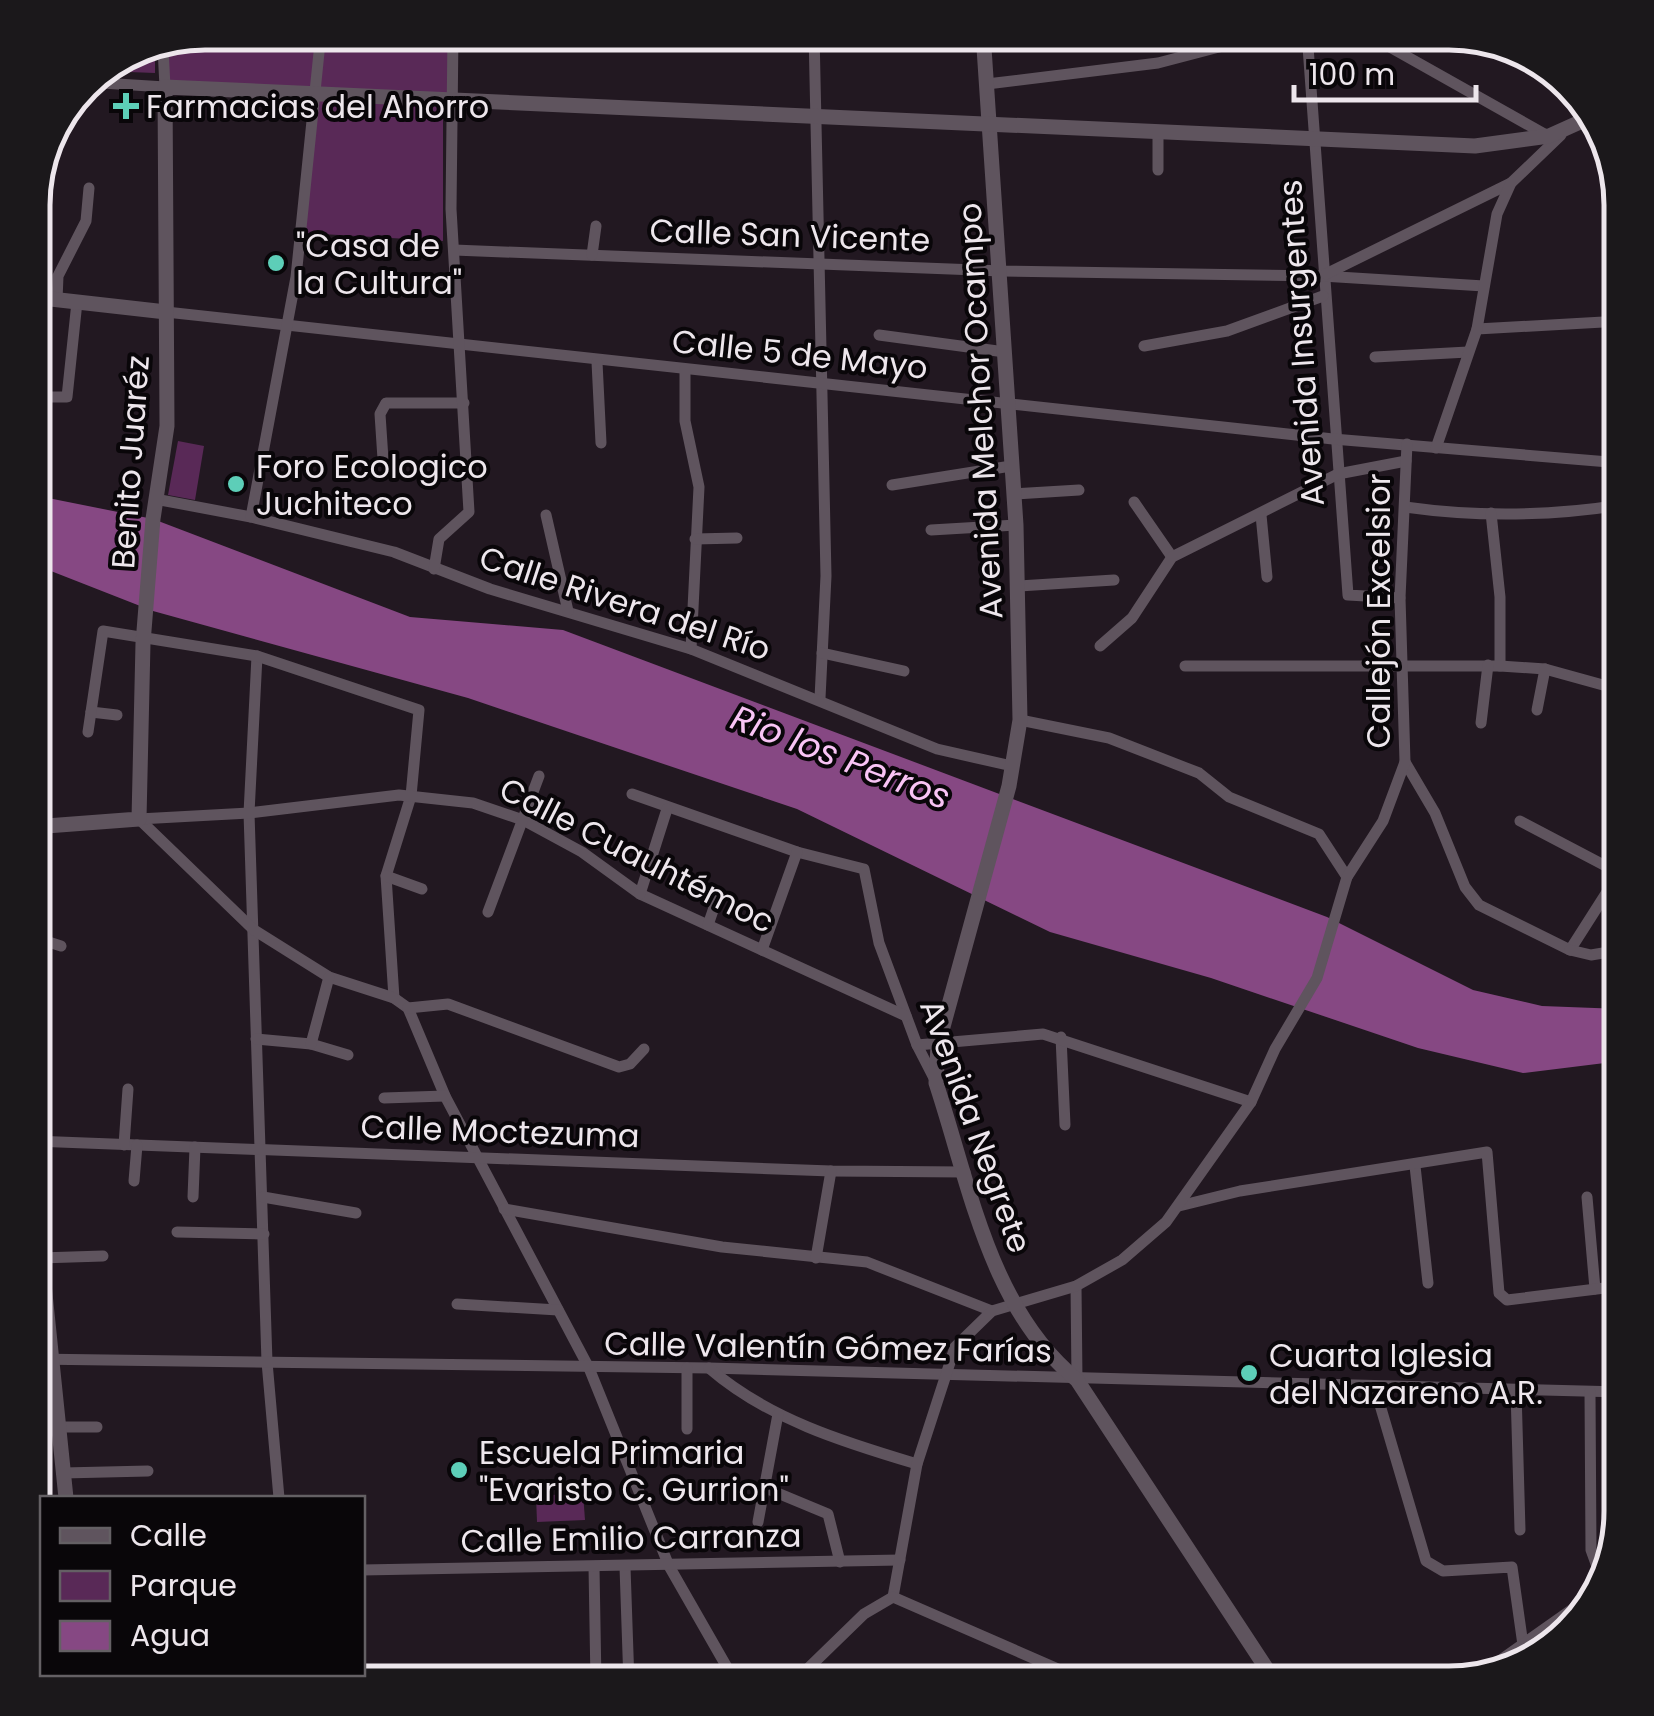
<svg xmlns="http://www.w3.org/2000/svg" width="1654" height="1716" viewBox="0 0 1654 1716" font-family="Poppins,sans-serif">
	<style>
		.green { fill: #592957 }
		.water { fill: #864883 }
		.lines { fill: none; stroke-linecap: round; stroke-linejoin: round }
		.street { stroke: #5f545e; stroke-width: 11 }
		.secondary { stroke: #5f545e; stroke-width: 15 }
		.poi-dot { fill: #5dceb8; stroke: #090609; stroke-width: 4 }
		.labels { text-anchor: middle; dominant-baseline: central; stroke-width: 8; stroke-linejoin: round; paint-order: stroke }
		.poi-label { font-size: 32px; fill: #ede6ec; stroke: #090609; text-anchor: start }
		.street-label { font-size: 32px; fill: #ede6ec; stroke: #090609 }
		.water-label { font-size: 35px; font-style: italic; fill: #f9c4f5; stroke: #090609 }
		.rim { fill: none; stroke: #ede6ec; stroke-width: 5 }
	</style>
	<rect width="100%" height="100%" fill="#221821"/>
	<g class="green">
		<path d="M 205,33 L 453,33 L 452,97 L 443,104 L 443,241 L 304,233 L 317,96 L 165,87 L 164,48 Z"/>
		<path d="M 155,52 L 155,73 L 103,71 Z"/>
		<path d="M 178,441 L 204,446 L 195,500 L 168,495 Z"/>
		<path d="M 583,1493 L 585,1520 L 537,1522 L 536,1496 Z"/>
	</g>
	<path class="water" d="M 33,495 L 153,519 L 410,617 L 563,630 L 1327,917 L 1473,990 L 1542,1006 L 1621,1009 L 1621,1061 L 1523,1073 L 1418,1048 L 1211,978 L 1050,932 L 797,809 L 468,698 L 153,611 L 33,564 Z"/>
	<g class="lines">
		<g class="street">
			<path d="M 814,33 L 826,576 L 820,698"/>
			<path d="M 1307,33 L 1348,595 L 1400,598"/>
			<path d="M 1365,33 L 1548,136"/>
			<path d="M 86,82 L 165,87 L 163,48"/>
			<path d="M 987,84 L 1158,63 L 1272,33"/>
			<path d="M 1158,133 L 1158,170"/>
			<path d="M 454,250 L 1002,271 L 1322,276 L 1484,286"/>
			<path d="M 592,255 L 596,226"/>
			<path d="M 1326,274 L 1511,183"/>
			<path d="M 57,300 L 58,276 L 86,221 L 89,188"/>
			<path d="M 166,312 L 1333,439 L 1621,463"/>
			<path d="M 1477,329 L 1621,321"/>
			<path d="M 879,335 L 1005,352"/>
			<path d="M 1144,346 L 1227,331 L 1323,296"/>
			<path d="M 1375,357 L 1468,352"/>
			<path d="M 597,362 L 601,443"/>
			<path d="M 685,369 L 685,421 L 699,487 L 691,649"/>
			<path d="M 39,397 L 67,397 L 77,302"/>
			<path d="M 1436,448 L 1477,329 L 1497,214 L 1511,183 L 1561,135"/>
			<path d="M 383,459 L 380,414 L 386,403 L 464,403"/>
			<path d="M 892,485 L 1011,466"/>
			<path d="M 1014,494 L 1079,490"/>
			<path d="M 155,499 L 251,517 L 394,552 L 490,589 L 691,649 L 937,749 L 1012,766"/>
			<path d="M 1134,502 L 1172,557"/>
			<path d="M 1617,506 L 1621,580"/>
			<path d="M 1405,507 C 1476,517 1551,516 1621,505"/>
			<path d="M 1491,513 L 1500,597 L 1500,666"/>
			<path d="M 546,515 L 568,611"/>
			<path d="M 1261,515 L 1267,577"/>
			<path d="M 251,517 L 296,277 L 321,33"/>
			<path d="M 931,530 L 1016,525"/>
			<path d="M 695,539 L 737,538"/>
			<path d="M 434,569 L 439,539 L 469,512 L 451,209 L 453,33"/>
			<path d="M 1019,586 L 1114,580"/>
			<path d="M 1100,646 L 1132,618 L 1172,557 L 1338,474 L 1406,461"/>
			<path d="M 822,653 L 904,671"/>
			<path d="M 257,656 L 249,813 L 267,1362 L 279,1498"/>
			<path d="M 1185,666 L 1500,666 L 1545,669 L 1621,690"/>
			<path d="M 1537,710 L 1545,669"/>
			<path d="M 91,712 L 117,715"/>
			<path d="M 1020,720 L 1109,738 L 1199,773 L 1229,797 L 1319,834 L 1347,877"/>
			<path d="M 1481,723 L 1488,665"/>
			<path d="M 88,732 L 103,631 L 257,656 L 419,710 L 411,796 L 386,876 L 394,998"/>
			<path d="M 1405,762 L 1435,813 L 1465,887 L 1479,905 L 1570,950 L 1621,870"/>
			<path d="M 632,794 L 797,852 L 864,869 L 879,943 L 917,1045 L 936,1082"/>
			<path d="M 139,819 L 254,930 L 329,977 L 394,998 L 408,1008 L 445,1096 L 589,1368 L 669,1566 L 736,1683"/>
			<path d="M 139,819 L 249,813 L 399,795 L 473,803 L 523,820 L 582,852 L 640,894 L 906,1016"/>
			<path d="M 1520,821 L 1619,873"/>
			<path d="M 386,876 L 422,889"/>
			<path d="M 640,894 L 667,809"/>
			<path d="M 488,912 L 539,776"/>
			<path d="M 708,925 L 719,893"/>
			<path d="M 33,937 L 61,946"/>
			<path d="M 762,950 L 797,852"/>
			<path d="M 1570,950 L 1591,955 L 1621,950"/>
			<path d="M 408,1008 L 448,1004 L 619,1067 L 630,1064 L 644,1049"/>
			<path d="M 1061,1037 L 1065,1125"/>
			<path d="M 256,1039 L 311,1044 L 348,1055"/>
			<path d="M 311,1044 L 329,977"/>
			<path d="M 917,1045 L 1043,1034 L 1251,1102"/>
			<path d="M 384,1098 L 445,1096"/>
			<path d="M 33,1141 L 831,1171 L 965,1172"/>
			<path d="M 124,1145 L 128,1089"/>
			<path d="M 1415,1166 L 1428,1283"/>
			<path d="M 134,1181 L 137,1145"/>
			<path d="M 193,1197 L 195,1147"/>
			<path d="M 263,1197 L 356,1213"/>
			<path d="M 1587,1197 L 1595,1289"/>
			<path d="M 1179,1206 L 1240,1191 L 1487,1152 L 1499,1293 L 1507,1300 L 1621,1286"/>
			<path d="M 504,1209 L 722,1247 L 867,1262 L 992,1311"/>
			<path d="M 177,1232 L 264,1234"/>
			<path d="M 40,1258 L 103,1256"/>
			<path d="M 816,1258 L 831,1171"/>
			<path d="M 1076,1286 L 1077,1380"/>
			<path d="M 457,1304 L 558,1310"/>
			<path d="M 33,1359 L 709,1368 L 1621,1392"/>
			<path d="M 709,1368 C 768,1419 843,1442 917,1464"/>
			<path d="M 1375,1388 L 1426,1561 L 1443,1571 L 1512,1567 L 1523,1645"/>
			<path d="M 1516,1391 L 1520,1530"/>
			<path d="M 1590,1392 L 1591,1550 L 1604,1586"/>
			<path d="M 57,1427 L 97,1427"/>
			<path d="M 687,1429 L 687,1368"/>
			<path d="M 63,1473 L 148,1471"/>
			<path d="M 763,1487 L 828,1514 L 840,1562"/>
			<path d="M 758,1522 L 778,1414"/>
			<path d="M 594,1567 L 596,1683"/>
			<path d="M 625,1567 L 629,1683"/>
			<path d="M 362,1570 L 900,1560"/>
			<path d="M 893,1597 L 917,1464 L 955,1347 L 992,1311 L 1076,1286 L 1122,1260 L 1166,1222 L 1251,1102 L 1275,1049 L 1317,978 L 1347,877 L 1383,821 L 1405,762 L 1400,598 L 1407,444"/>
			<path d="M 289,1674 L 290,1683"/>
			<path d="M 197,1682 L 198,1674"/>
			<path d="M 793,1683 L 864,1614 L 893,1597 L 1058,1669 L 1106,1683"/>
		</g>
		<g class="secondary">
			<path d="M 983,33 L 1016,525 L 1020,720 L 1009,786 L 938,1045 L 936,1083 C 970,1186 990,1309 1077,1380 L 1276,1683"/>
			<path d="M 33,297 L 166,312"/>
			<path d="M 33,827 L 139,819 L 143,643 L 153,519 L 167,426 L 165,87 L 1475,146 L 1549,136 L 1589,118"/>
			<path d="M 33,1177 L 66,1498"/>
			<path d="M 1494,1667 L 1600,1592"/>
		</g>
	</g>
	<g class="poi-dot">
		<path d="M121 91h10v10h10v10h-10v10h-10v-10h-10v-10h10z"/>
		<circle cx="276" cy="263" r="10"/>
		<circle cx="236" cy="484" r="10"/>
		<circle cx="1249" cy="1373" r="10"/>
		<circle cx="459" cy="1470" r="10"/>
	</g>
	<g class="labels">
		<g class="poi-label">
			<text x="146" y="106">Farmacias del Ahorro</text>
			<text x="296" y="245">"Casa de<tspan x="296" dy="37">la Cultura"</tspan></text>
			<text x="256" y="466">Foro Ecologico<tspan x="256" dy="37">Juchiteco</tspan></text>
			<text x="1269" y="1355">Cuarta Iglesia<tspan x="1269" dy="37">del Nazareno A.R.</tspan></text>
			<text x="479" y="1452">Escuela Primaria<tspan x="479" dy="37">"Evaristo C. Gurrion"</tspan></text>
		</g>
		<g class="street-label">
			<text transform="translate(790 235) rotate(2)">Calle San Vicente</text>
			<text transform="translate(1301 343) rotate(-94)">Avenida Insurgentes</text>
			<text transform="translate(800 354) rotate(6)">Calle 5 de Mayo</text>
			<text transform="translate(980 411) rotate(-93)">Avenida Melchor Ocampo</text>
			<text transform="translate(130 462) rotate(-86)">Benito Juaréz</text>
			<text transform="translate(625 603) rotate(18)">Calle Rivera del Río</text>
			<text transform="translate(1378 611) rotate(-90)">Callejón Excelsior</text>
			<text transform="translate(637 855) rotate(27)">Calle Cuauhtémoc</text>
			<text transform="translate(976 1126) rotate(70)">Avenida Negrete</text>
			<text transform="translate(500 1131) rotate(2)">Calle Moctezuma</text>
			<text transform="translate(828 1347) rotate(1)">Calle Valentín Gómez Farías</text>
			<text transform="translate(631 1538) rotate(-1)">Calle Emilio Carranza</text>
		</g>
		<g class="water-label">
			<text transform="translate(841 757) rotate(21)">Rio los Perros</text>
		</g>
	</g>
	<path d="M0 0H1654V1716H0ZM205 50H1449A155 155 0 0 1 1604 205V1511A155 155 0 0 1 1449 1666H205A155 155 0 0 1 50 1511V205A155 155 0 0 1 205 50Z" fill="#1b181b" fill-rule="evenodd"/>
	<path class="rim" d="M205 50H1449A155 155 0 0 1 1604 205V1511A155 155 0 0 1 1449 1666H205A155 155 0 0 1 50 1511V205A155 155 0 0 1 205 50Z"/>
	<rect x="40" y="1496" width="325" height="180" fill="#090609" stroke="#646064" stroke-width="2.5"/>
	<rect x="60" y="1528" width="50" height="15" fill="#5f545e" stroke="#646064" stroke-width="2.5"/>
	<text x="130" y="1546" font-size="30" fill="#ede6ec">Calle</text>
	<rect x="60" y="1571" width="50" height="30" fill="#592957" stroke="#646064" stroke-width="2.5"/>
	<text x="130" y="1596" font-size="30" fill="#ede6ec">Parque</text>
	<rect x="60" y="1621" width="50" height="30" fill="#864883" stroke="#646064" stroke-width="2.5"/>
	<text x="130" y="1646" font-size="30" fill="#ede6ec">Agua</text>
	<path d="M1294 85v15h182v-15" fill="none" stroke="#ede6ec" stroke-width="5"/>
	<text x="1309" y="85" font-size="30" fill="#ede6ec" stroke="#090609" stroke-width="8" paint-order="stroke">100 m</text>
</svg>
